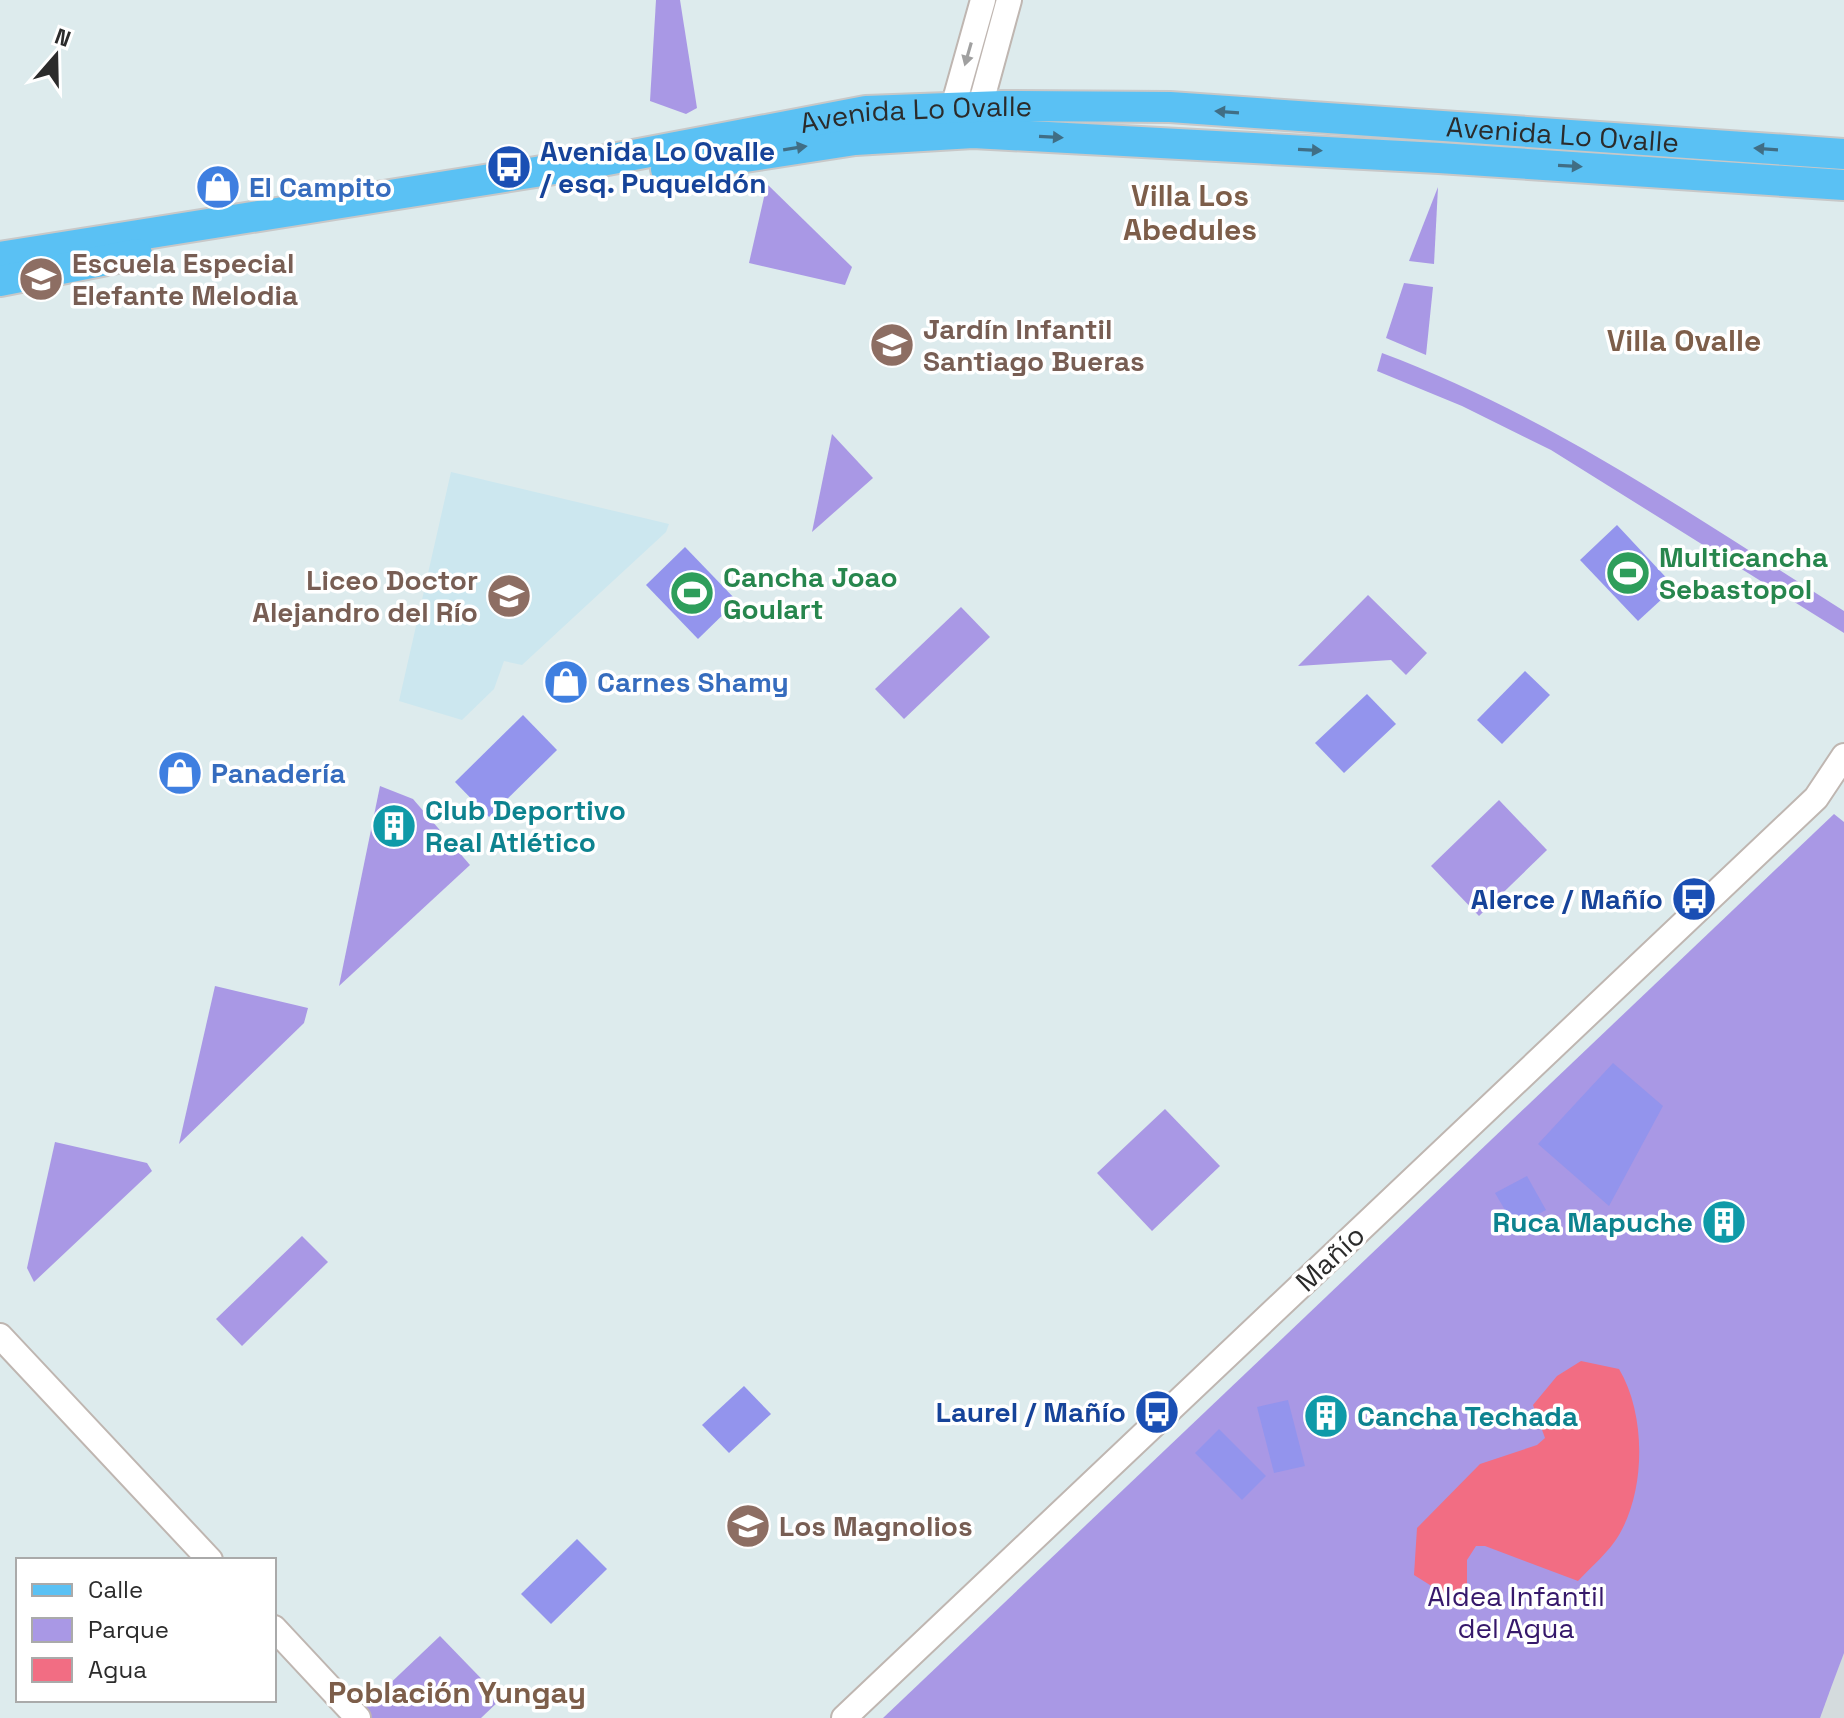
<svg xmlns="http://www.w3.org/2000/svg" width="1844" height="1718" viewBox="0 0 1844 1718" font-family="'Space Grotesk',sans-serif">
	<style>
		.education { fill: #cce7ef }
		.green { fill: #a998e5 }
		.pitch { fill: #9394ed }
		.plaza { fill: #d4dbdd }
		.water { fill: #f26d83 }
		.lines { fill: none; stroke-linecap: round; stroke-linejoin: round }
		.minor-casing { stroke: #bfb6b1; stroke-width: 28 }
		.major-casing { stroke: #c8c8c8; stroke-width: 34 }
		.minor { stroke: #fff; stroke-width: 24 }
		.major { stroke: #5ac1f4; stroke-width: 30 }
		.oneway { fill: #a0a0a0 }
		.oneway2 { fill: #406e85 }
		.labels { text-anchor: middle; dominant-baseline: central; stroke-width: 7; stroke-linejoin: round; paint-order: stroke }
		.street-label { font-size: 28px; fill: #2b2b2b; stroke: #fff }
		.transit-label { font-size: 28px; font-weight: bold; fill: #164399; stroke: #fff; text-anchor: end }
		.shop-label { font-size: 28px; font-weight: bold; fill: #366cbe; stroke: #fff; text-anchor: start }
		.education-label { font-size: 28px; font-weight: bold; fill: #785e54; stroke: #fff; text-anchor: start }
		.leisure-label { font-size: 28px; font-weight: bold; fill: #27864d; stroke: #fff; text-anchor: start }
		.culture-label { font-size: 28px; font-weight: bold; fill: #0d838f; stroke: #fff; text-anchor: start }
		.park-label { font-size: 28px; fill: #36186b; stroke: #fff }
		.neighbourhood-label { font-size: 30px; font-weight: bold; fill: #7d5e4a; stroke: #fff }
	</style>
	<rect width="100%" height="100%" fill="#ddebed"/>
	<path class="education" d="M 451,472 L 669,524 L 666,532 L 522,665 L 504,661 L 494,689 L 462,720 L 399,701 Z"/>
	<g class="green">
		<path d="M 656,0 L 680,0 L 697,108 L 686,114 L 650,101 Z"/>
		<path d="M 767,184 L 852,267 L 845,285 L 749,263 Z"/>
		<path d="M 1438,187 L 1434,264 L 1409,261 Z"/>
		<path d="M 1404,283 L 1433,287 L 1426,355 L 1386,338 Z"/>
		<path d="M 1382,353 C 1548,415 1695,517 1844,611 L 1844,633 L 1551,450 L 1462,406 L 1377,371 Z"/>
		<path d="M 832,434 L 873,478 L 812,532 Z"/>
		<path d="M 1368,595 L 1427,653 L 1406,675 L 1391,660 L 1298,666 Z"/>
		<path d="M 961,607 L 990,637 L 904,719 L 875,689 Z"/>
		<path d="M 380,786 L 413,799 L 470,865 L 339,986 Z"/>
		<path d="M 1499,800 L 1547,850 L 1479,916 L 1431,866 Z"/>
		<path d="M 1834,814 L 1844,822 L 1844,1718 L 883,1718 Z"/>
		<path d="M 215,986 L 308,1008 L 304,1023 L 179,1144 Z"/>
		<path d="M 1165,1109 L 1220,1166 L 1152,1231 L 1097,1173 Z"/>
		<path d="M 55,1142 L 147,1163 L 152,1171 L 34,1282 L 27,1268 Z"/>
		<path d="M 302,1236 L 328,1262 L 242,1346 L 216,1319 Z"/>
		<path d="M 440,1636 L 501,1699 L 481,1718 L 370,1718 L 362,1710 Z"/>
	</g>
	<g class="pitch">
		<path d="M 1617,525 L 1675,587 L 1638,621 L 1580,560 Z"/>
		<path d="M 685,547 L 737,601 L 698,639 L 646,585 Z"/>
		<path d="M 1525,671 L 1550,695 L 1502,744 L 1477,720 Z"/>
		<path d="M 1367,694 L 1396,724 L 1344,773 L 1315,743 Z"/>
		<path d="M 523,715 L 557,750 L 489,817 L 455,782 Z"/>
		<path d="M 1613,1063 L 1663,1106 L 1609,1206 L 1538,1144 Z"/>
		<path d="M 1527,1176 L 1546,1210 L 1515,1227 L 1495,1193 Z"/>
		<path d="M 744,1386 L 771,1414 L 729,1453 L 702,1425 Z"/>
		<path d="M 1288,1400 L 1305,1466 L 1274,1473 L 1257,1407 Z"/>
		<path d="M 1219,1429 L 1266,1476 L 1242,1500 L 1195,1453 Z"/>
		<path d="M 577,1539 L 607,1569 L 551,1624 L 521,1594 Z"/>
	</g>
	<path class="plaza" d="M 1844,1653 L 1844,1718 L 1820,1718 L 1832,1685 Z"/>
	<path class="water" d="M 1581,1361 L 1619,1369 C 1646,1414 1646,1489 1619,1535 C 1609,1552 1591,1567 1578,1581 L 1485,1546 L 1476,1546 L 1467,1560 L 1467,1597 L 1457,1602 L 1414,1575 L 1417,1528 L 1480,1464 L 1537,1445 L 1545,1438 L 1533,1405 L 1557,1376 Z"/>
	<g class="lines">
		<g class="minor-casing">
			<g id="minor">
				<path d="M 976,121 L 1009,0"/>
				<path d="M 948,125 L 983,0"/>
				<path d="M 0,1336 L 210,1560"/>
				<path d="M 274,1628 L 358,1718"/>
				<path d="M 844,1718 L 1816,798 L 1844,756"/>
			</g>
		</g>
		<g class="major-casing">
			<g id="major">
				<path d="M 666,169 L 855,140 L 973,133 L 1439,158 L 1844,185"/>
				<path id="s1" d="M 0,257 L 586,164 L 866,111 L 1003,106 L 1170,107 L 1844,154"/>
				<path d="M 0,281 L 137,254"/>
			</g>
		</g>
		<use href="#minor" class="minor"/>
		<use href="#major" class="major"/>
	</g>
	<defs><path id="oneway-solid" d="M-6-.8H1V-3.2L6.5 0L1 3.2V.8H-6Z" transform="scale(2)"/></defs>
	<use class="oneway" href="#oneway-solid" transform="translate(968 54) rotate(106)"/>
	<g class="oneway2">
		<use href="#oneway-solid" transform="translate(1227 112) rotate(-176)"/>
		<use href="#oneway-solid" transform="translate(1051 137) rotate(3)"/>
		<use href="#oneway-solid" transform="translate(795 148) rotate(-9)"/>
		<use href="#oneway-solid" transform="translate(1766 149) rotate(-176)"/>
		<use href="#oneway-solid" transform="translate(1310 150) rotate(3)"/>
		<use href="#oneway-solid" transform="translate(1570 166) rotate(3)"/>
	</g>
	<defs>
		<g id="bus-disc" transform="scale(2.3)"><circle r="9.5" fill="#1a4fb4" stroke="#fff"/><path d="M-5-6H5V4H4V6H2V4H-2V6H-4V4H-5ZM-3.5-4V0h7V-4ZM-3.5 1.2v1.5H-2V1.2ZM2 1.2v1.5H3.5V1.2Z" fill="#fff"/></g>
		<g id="shop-disc" transform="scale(2.3)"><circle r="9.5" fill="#3f7fe0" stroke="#fff"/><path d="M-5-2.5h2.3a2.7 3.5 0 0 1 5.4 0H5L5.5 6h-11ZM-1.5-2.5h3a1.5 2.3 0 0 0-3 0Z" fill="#fff"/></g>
		<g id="school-disc" transform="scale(2.3)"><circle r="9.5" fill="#8d6e63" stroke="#fff"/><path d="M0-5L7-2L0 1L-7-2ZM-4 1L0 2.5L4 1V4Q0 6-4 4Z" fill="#fff"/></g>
		<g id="stadium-disc" transform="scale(2.3)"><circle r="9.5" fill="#2e9e5b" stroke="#fff"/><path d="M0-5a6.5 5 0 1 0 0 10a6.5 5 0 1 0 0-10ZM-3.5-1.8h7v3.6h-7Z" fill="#fff"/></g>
		<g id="building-disc" transform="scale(2.3)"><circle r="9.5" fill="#0f9aa8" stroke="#fff"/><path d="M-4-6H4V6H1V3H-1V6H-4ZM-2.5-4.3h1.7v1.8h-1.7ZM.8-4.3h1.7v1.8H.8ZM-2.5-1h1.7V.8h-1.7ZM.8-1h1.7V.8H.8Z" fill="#fff"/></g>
	</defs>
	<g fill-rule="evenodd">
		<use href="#bus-disc" x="509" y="167"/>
		<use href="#shop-disc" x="218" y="187"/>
		<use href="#school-disc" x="41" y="279"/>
		<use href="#school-disc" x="892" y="345"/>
		<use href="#stadium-disc" x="1628" y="573"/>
		<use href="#stadium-disc" x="692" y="593"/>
		<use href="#school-disc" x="509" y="596"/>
		<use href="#shop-disc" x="566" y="682"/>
		<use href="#shop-disc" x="180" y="773"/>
		<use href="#building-disc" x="394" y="826"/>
		<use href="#bus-disc" x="1694" y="899"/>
		<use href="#building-disc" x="1724" y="1222"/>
		<use href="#bus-disc" x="1157" y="1412"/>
		<use href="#building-disc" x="1326" y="1416"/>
		<use href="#school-disc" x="748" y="1526"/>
	</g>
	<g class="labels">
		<g class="street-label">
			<text stroke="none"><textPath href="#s1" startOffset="928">Avenida Lo Ovalle</textPath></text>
			<text stroke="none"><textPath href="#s1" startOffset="1576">Avenida Lo Ovalle</textPath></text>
			<text transform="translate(1330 1258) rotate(-43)">Mañío</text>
		</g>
		<g class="transit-label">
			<text x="540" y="151" text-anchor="start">Avenida Lo Ovalle<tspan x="540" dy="32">/ esq. Puqueldón</tspan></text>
			<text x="1663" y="899">Alerce / Mañío</text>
			<text x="1126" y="1412">Laurel / Mañío</text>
		</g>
		<g class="shop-label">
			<text x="249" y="187">El Campito</text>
			<text x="597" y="682">Carnes Shamy</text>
			<text x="211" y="773">Panadería</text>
		</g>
		<g class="education-label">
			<text x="72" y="263">Escuela Especial<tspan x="72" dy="32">Elefante Melodia</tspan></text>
			<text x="923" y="329">Jardín Infantil<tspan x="923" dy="32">Santiago Bueras</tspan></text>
			<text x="478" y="580" text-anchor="end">Liceo Doctor<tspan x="478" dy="32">Alejandro del Río</tspan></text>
			<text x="779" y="1526">Los Magnolios</text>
		</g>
		<g class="leisure-label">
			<text x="1659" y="557">Multicancha<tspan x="1659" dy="32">Sebastopol</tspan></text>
			<text x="723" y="577">Cancha Joao<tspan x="723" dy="32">Goulart</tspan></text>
		</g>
		<g class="culture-label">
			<text x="425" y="810">Club Deportivo<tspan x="425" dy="32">Real Atlético</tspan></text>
			<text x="1693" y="1222" text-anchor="end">Ruca Mapuche</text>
			<text x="1357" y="1416">Cancha Techada</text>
		</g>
		<g class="park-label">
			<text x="1516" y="1596">Aldea Infantil<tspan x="1516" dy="32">del Agua</tspan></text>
		</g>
		<g class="neighbourhood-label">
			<text x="1190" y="195">Villa Los<tspan x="1190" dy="34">Abedules</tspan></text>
			<text x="1684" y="340">Villa Ovalle</text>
			<text x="457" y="1692">Población Yungay</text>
		</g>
	</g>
	<rect x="16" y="1558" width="260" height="144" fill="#ffffff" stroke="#aaaaaa" stroke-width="2"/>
	<rect x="32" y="1584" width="40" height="12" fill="#5ac1f4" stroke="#aaaaaa" stroke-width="2"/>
	<text x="88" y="1598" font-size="24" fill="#2b2b2b">Calle</text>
	<rect x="32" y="1618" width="40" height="24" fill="#a998e5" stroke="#aaaaaa" stroke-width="2"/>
	<text x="88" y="1638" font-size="24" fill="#2b2b2b">Parque</text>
	<rect x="32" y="1658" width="40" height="24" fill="#f26d83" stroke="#aaaaaa" stroke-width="2"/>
	<text x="88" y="1678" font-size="24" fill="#2b2b2b">Agua</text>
	<g transform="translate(56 56) rotate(20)" stroke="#ffffff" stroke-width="6" paint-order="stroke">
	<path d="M0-6L14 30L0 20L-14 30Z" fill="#2b2b2b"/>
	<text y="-12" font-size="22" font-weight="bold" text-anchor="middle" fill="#2b2b2b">N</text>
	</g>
</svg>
